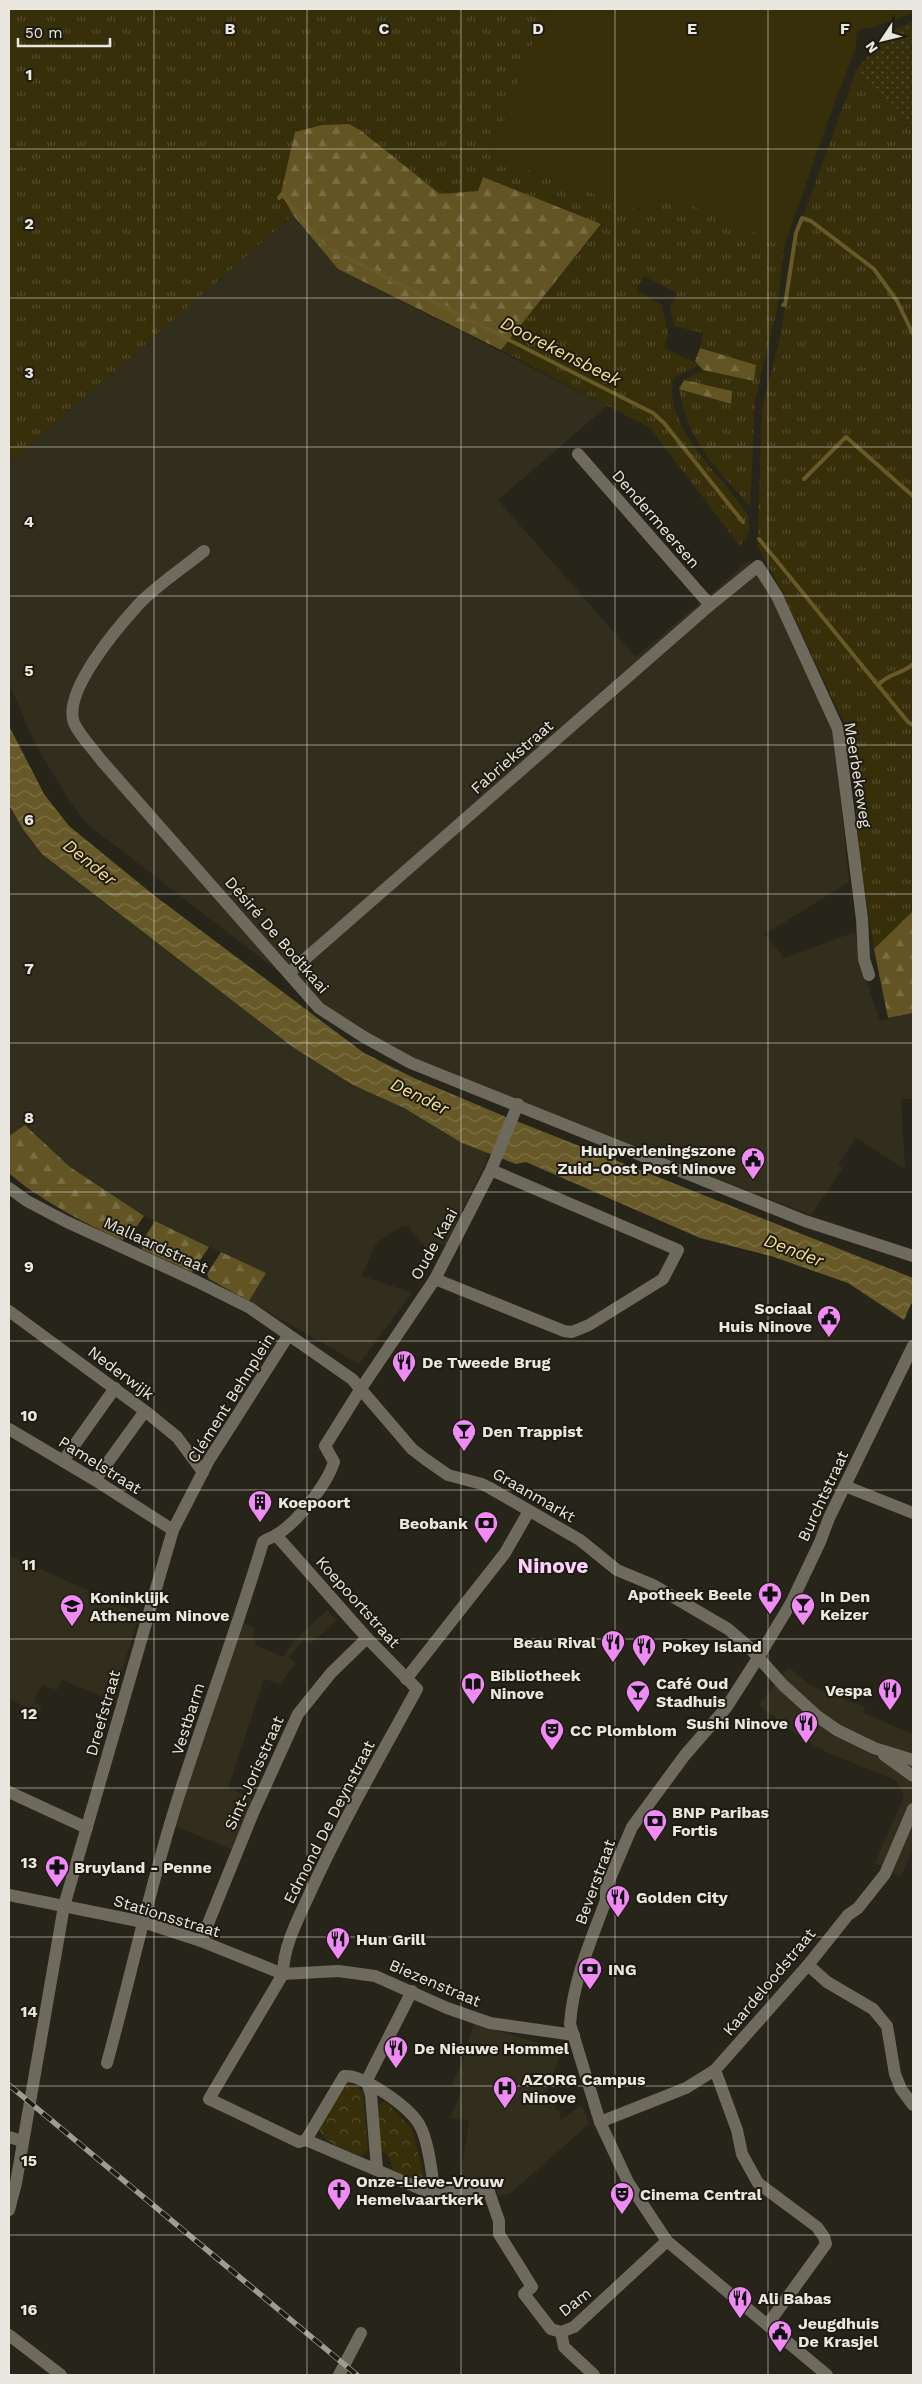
<svg xmlns="http://www.w3.org/2000/svg" width="922" height="2384" viewBox="0 0 922 2384" font-family="'Work Sans',sans-serif">
	<style>
		.built { fill: #322e1d }
		.grass { fill: url(#grass-tufts) }
		.forest { fill: url(#forest-firs) }
		.park { fill: url(#park-crowns) }
		.garden { fill: url(#garden-dots) }
		.pitch { fill: #372e0a }
		.water { fill: url(#water-waves) }
		.lines { fill: none; stroke-linecap: round; stroke-linejoin: round }
		.stream { stroke: #675a28; stroke-width: 4 }
		.minor { stroke: #6e6b5e; stroke-width: 12 }
		.rail-casing { stroke: #9e9c93; stroke-width: 5.5 }
		.rail { stroke: #1e1b11; stroke-width: 4; stroke-dasharray: 11; stroke-linecap: butt }
		.grid { fill: none; stroke: #e9e7e0; stroke-width: 1; stroke-opacity: 0.55 }
		.labels { text-anchor: middle; dominant-baseline: central; stroke-width: 4; stroke-linejoin: round; paint-order: stroke }
		.street-label { font-size: 16px; fill: #e9e7e0; stroke: #1e1b11 }
		.poi-label { font-size: 16px; font-weight: bold; fill: #e9e7e0; stroke: #1e1b11; text-anchor: start }
		.water-label { font-size: 18px; font-style: italic; fill: #f3de90; stroke: #1e1b11 }
		.district-label { font-size: 21px; font-weight: bold; fill: #fccffe; stroke: #1e1b11 }
		.grid-label { font-size: 16px; text-anchor: middle; font-weight: bold; fill: #e9e7e0; stroke: #1e1b11; stroke-width: 4; stroke-linejoin: round; paint-order: stroke }
	</style>
	<defs>
		<pattern id="grass-tufts" width="24" height="20" patternUnits="userSpaceOnUse" patternTransform="scale(1.25)"><rect width="24" height="20" fill="#372e0a"/><path d="M3 7l-1-3M5 7V3M7 7l1-3M15 17l-1-3M17 17v-4M19 17l1-3" fill="none" stroke="#544c2d"/></pattern>
		<pattern id="forest-firs" width="22" height="20" patternUnits="userSpaceOnUse" patternTransform="scale(1.25)"><rect width="22" height="20" fill="#625523"/><path d="M5 1l3.5 6h-7zM16 11l3.5 6h-7z" fill="#786d43"/></pattern>
		<pattern id="park-crowns" width="20" height="18" patternUnits="userSpaceOnUse" patternTransform="scale(1.25)"><rect width="20" height="18" fill="#372e0a"/><path d="M2 6a3 3 0 1 1 6 0M12 15a3 3 0 1 1 6 0" fill="none" stroke="#544c2d"/></pattern>
		<pattern id="garden-dots" width="8" height="8" patternUnits="userSpaceOnUse" patternTransform="scale(1.25)"><rect width="8" height="8" fill="#372e0a"/><path d="M2 2h.1M6 6h.1" fill="none" stroke="#544c2d" stroke-width="1.8" stroke-linecap="round"/></pattern>
		<pattern id="water-waves" width="16" height="10" patternUnits="userSpaceOnUse" patternTransform="scale(1.25)"><rect width="16" height="10" fill="#675a28"/><path d="M0 5q4-4 8 0t8 0" fill="none" stroke="#7d7247"/></pattern>
	</defs>
	<rect width="100%" height="100%" fill="#27251a"/>
	<g class="built">
		<path d="M 293,215 L 338,269 L 607,406 L 498,500 L 636,657 L 749,561 L 768,590 L 825,709 L 834,736 L 849,882 L 765,934 L 784,958 L 855,932 L 861,966 L 880,1021 L 913,1013 L 913,1099 L 901,1099 L 905,1169 L 856,1138 L 838,1164 L 843,1168 L 811,1215 L 416,1060 L 343,1018 L 270,965 L 87,824 L 69,800 L 34,742 L 9,683 L 9,464 Z"/>
		<path d="M 9,805 L 23,829 L 43,854 L 294,1048 L 353,1085 L 404,1108 L 462,1143 L 488,1153 L 486,1162 L 445,1246 L 436,1241 L 428,1250 L 407,1226 L 402,1226 L 377,1242 L 361,1276 L 412,1293 L 359,1364 L 249,1301 L 265,1273 L 136,1212 L 70,1167 L 26,1125 L 9,1136 Z"/>
		<path d="M 9,1555 L 140,1614 L 112,1701 L 62,1680 L 57,1690 L 43,1685 L 37,1693 L 34,1702 L 42,1706 L 39,1713 L 9,1699 Z"/>
		<path d="M 327,1610 L 337,1620 L 310,1644 L 305,1639 L 289,1657 L 296,1663 L 280,1684 L 264,1679 L 228,1788 L 254,1799 L 233,1850 L 175,1826 L 241,1622 L 255,1628 L 252,1639 L 256,1640 L 255,1645 L 283,1657 L 295,1640 Z"/>
		<path d="M 790,1668 L 811,1686 L 865,1707 L 863,1713 L 913,1734 L 913,1847 L 901,1877 L 875,1863 L 904,1797 L 897,1781 L 824,1751 L 796,1734 L 759,1705 L 785,1671 Z"/>
		<path d="M 474,2024 L 562,2050 L 546,2093 L 558,2097 L 555,2110 L 561,2112 L 559,2118 L 561,2120 L 582,2105 L 589,2124 L 511,2193 L 498,2196 L 494,2177 L 460,2178 L 469,2121 L 450,2118 L 463,2089 L 452,2084 L 471,2043 L 468,2042 Z"/>
	</g>
	<g class="grass">
		<path d="M 9,9 L 545,9 L 491,156 L 639,210 L 645,198 L 693,206 L 727,218 L 784,247 L 778,305 L 755,401 L 750,506 C 715,467 689,443 679,389 L 730,404 L 731,391 L 684,380 L 703,370 L 754,381 L 756,365 L 700,348 L 703,333 L 674,326 L 670,308 L 677,293 L 644,276 L 636,290 L 662,305 L 668,335 L 664,348 L 700,365 L 673,378 C 664,431 724,476 749,517 L 749,532 L 740,546 L 650,428 L 501,350 L 601,225 L 483,178 L 478,191 L 440,194 L 360,130 L 348,124 L 281,193 L 293,215 L 9,464 Z"/>
		<path d="M 856,71 L 913,133 L 913,911 L 874,949 L 859,849 L 850,735 L 777,582 L 758,547 L 758,532 L 762,407 L 780,338 L 794,248 L 803,217 Z"/>
	</g>
	<g class="forest">
		<path d="M 349,124 L 360,130 L 440,194 L 478,191 L 483,177 L 601,224 L 501,350 L 338,269 L 293,215 L 281,193 L 295,132 L 322,125 Z"/>
		<path d="M 700,348 L 756,365 L 754,381 L 703,370 L 695,361 Z"/>
		<path d="M 684,380 L 732,391 L 731,404 L 679,389 Z"/>
		<path d="M 913,911 L 913,1013 L 888,1018 L 874,949 Z"/>
		<path d="M 25,1125 L 70,1167 L 144,1216 L 132,1233 L 122,1240 C 89,1226 35,1197 9,1173 L 9,1136 Z"/>
		<path d="M 155,1221 L 209,1247 L 192,1272 L 142,1249 L 140,1245 Z"/>
		<path d="M 221,1252 L 266,1273 L 249,1301 L 209,1279 L 207,1274 Z"/>
	</g>
	<g class="park">
		<path d="M 347,2085 L 357,2086 L 363,2093 L 368,2150 L 362,2156 C 347,2150 323,2145 319,2127 L 343,2088 Z"/>
		<path d="M 385,2101 L 412,2129 L 424,2176 L 417,2181 L 393,2171 L 390,2159 L 381,2150 L 378,2105 Z"/>
	</g>
	<path class="garden" d="M 913,22 L 913,133 L 856,71 L 885,34 Z"/>
	<path class="pitch" d="M 545,9 L 913,9 L 913,13 L 874,27 L 857,30 L 856,48 L 834,104 L 784,247 L 727,218 L 693,206 L 645,198 L 639,210 L 491,156 Z"/>
	<path class="water" d="M 9,726 L 44,794 L 69,826 L 155,896 L 364,1053 L 414,1078 L 506,1117 L 913,1278 L 913,1305 L 911,1304 L 904,1320 L 848,1283 L 771,1256 L 700,1238 L 526,1162 L 516,1164 L 462,1143 L 404,1108 L 353,1085 L 294,1048 L 42,854 L 23,829 L 9,805 Z"/>
	<g class="lines">
		<g class="stream">
			<path d="M 279,198 L 282,194 L 324,246"/>
			<path d="M 330,249 L 653,413 L 664,423 L 743,522"/>
			<path d="M 783,305 L 785,305 L 796,233 L 802,218 L 811,221 L 874,269 L 897,301 L 913,334"/>
			<path d="M 804,479 L 846,437 L 913,496"/>
			<path d="M 759,539 L 908,722 L 913,725"/>
			<path d="M 878,685 C 890,672 903,674 913,664"/>
		</g>
		<g class="minor">
			<path d="M 578,454 L 710,605"/>
			<path d="M 204,551 C 182,569 157,585 138,605 C 118,627 62,692 74,723 C 80,736 93,749 101,760 L 319,1008 L 364,1037 L 411,1063 L 805,1221 L 913,1256"/>
			<path d="M 289,973 L 710,605 L 758,566 L 777,596 L 838,729 L 862,919 L 864,959 L 869,975"/>
			<path d="M 9,1188 L 27,1201 L 67,1222 L 196,1281 L 250,1308 L 352,1379 L 412,1449 L 425,1459 L 448,1475 L 482,1484 L 490,1488 L 580,1540 L 617,1570 L 653,1585 L 728,1629 L 748,1646 L 783,1685 L 817,1716 L 837,1730 L 874,1748 L 913,1760"/>
			<path d="M 435,1279 L 564,1331 L 572,1332 L 589,1325 L 663,1279 L 678,1250 L 491,1170"/>
			<path d="M 9,1311 L 145,1411 L 177,1437 L 203,1472"/>
			<path d="M 9,1429 L 95,1480 L 173,1530"/>
			<path d="M 63,1461 L 115,1388"/>
			<path d="M 95,1480 L 145,1411"/>
			<path d="M 845,1486 L 913,1513"/>
			<path d="M 276,1535 L 367,1638 L 417,1689 C 380,1757 341,1824 309,1895 C 298,1919 283,1947 283,1974"/>
			<path d="M 406,1679 L 505,1553 L 529,1511"/>
			<path d="M 884,1755 L 913,1776"/>
			<path d="M 9,1792 L 87,1828"/>
			<path d="M 9,1895 L 143,1922 L 201,1941 L 283,1974 L 338,1971 L 375,1976 L 447,2008 L 490,2023 L 574,2035"/>
			<path d="M 201,1941 L 253,1813 L 298,1714 L 331,1673 L 367,1638"/>
			<path d="M 808,1965 L 827,1982 L 873,2009 L 887,2026 L 895,2074 L 901,2089 L 913,2105"/>
			<path d="M 283,1974 L 209,2099 L 299,2142 L 306,2140"/>
			<path d="M 107,2063 C 130,1979 148,1895 174,1811 C 202,1721 236,1633 263,1542 C 268,1538 272,1538 276,1535 C 297,1523 327,1484 334,1462 L 325,1446 L 360,1390 L 435,1279 L 491,1170 L 518,1104"/>
			<path d="M 715,2070 L 737,2130 L 742,2154 L 758,2183 L 817,2227 L 824,2237 L 826,2244 L 768,2324"/>
			<path d="M 366,2082 L 412,1991"/>
			<path d="M 367,2082 L 371,2095 L 377,2169"/>
			<path d="M 600,2122 L 686,2088 L 715,2070 L 808,1965 L 848,1915 L 858,1908 L 885,1874 L 913,1809"/>
			<path d="M 9,2137 L 22,2141"/>
			<path d="M 306,2140 L 435,2195 L 461,2190 L 489,2192 L 499,2221 L 499,2234 L 532,2287 L 524,2294 L 551,2329 L 561,2332 L 574,2327 L 667,2241"/>
			<path d="M 306,2140 L 344,2076 C 363,2074 409,2107 419,2124 C 429,2141 432,2176 435,2195"/>
			<path d="M 9,2210 L 16,2183 L 64,1906 L 173,1530 L 209,1460 L 288,1336"/>
			<path d="M 561,2332 L 564,2347 L 594,2375"/>
			<path d="M 9,2335 L 61,2375"/>
			<path d="M 339,2375 L 361,2333"/>
			<path d="M 827,2375 L 667,2241 L 628,2182 L 600,2122 L 570,2024 C 573,1980 591,1941 606,1900 L 606,1888 L 632,1827 L 685,1755 L 726,1708 L 758,1658 L 791,1603 L 820,1542 L 829,1518 L 913,1346"/>
		</g>
		<g class="rail-casing">
			<path id="rail" d="M 9,2085 L 357,2375"/>
		</g>
		<use href="#rail" class="rail"/>
	</g>
	<path class="grid" d="M 154,9 L 154,2375M 307,9 L 307,2375M 461,9 L 461,2375M 615,9 L 615,2375M 768,9 L 768,2375M 9,149 L 913,149M 9,298 L 913,298M 9,447 L 913,447M 9,596 L 913,596M 9,745 L 913,745M 9,894 L 913,894M 9,1043 L 913,1043M 9,1192 L 913,1192M 9,1341 L 913,1341M 9,1490 L 913,1490M 9,1639 L 913,1639M 9,1788 L 913,1788M 9,1937 L 913,1937M 9,2086 L 913,2086M 9,2235 L 913,2235"/>
	<defs>
		<g id="civic-pin" transform="scale(1.25)"><path d="M0 17L-7.5 6A9.5 9.5 0 1 1 7.5 6Z" fill="#f08bf6" stroke="#1e1b11"/><path d="M-.6-6.5H3V-4.5H.6V-3L4-1V1h2V6H-6V1h2V-1L-.6-3ZM-1.2 2.5V6h2.4V2.5Z" fill="#111"/></g>
		<g id="restaurant-pin" transform="scale(1.25)"><path d="M0 17L-7.5 6A9.5 9.5 0 1 1 7.5 6Z" fill="#f08bf6" stroke="#1e1b11"/><path d="M-5-6h1v4h1v-4h1v4h1v-4h1v5L-1.5 .5V6h-2V.5L-5-1ZM5-6V6H3V1.5H1.5Q1.5-4 5-6Z" fill="#111"/></g>
		<g id="bar-pin" transform="scale(1.25)"><path d="M0 17L-7.5 6A9.5 9.5 0 1 1 7.5 6Z" fill="#f08bf6" stroke="#1e1b11"/><path d="M-6-5H6L.8 .8V4.5H3.5V6h-7V4.5H-.8V.8Z" fill="#111"/></g>
		<g id="building-pin" transform="scale(1.25)"><path d="M0 17L-7.5 6A9.5 9.5 0 1 1 7.5 6Z" fill="#f08bf6" stroke="#1e1b11"/><path d="M-4-6H4V6H1V3H-1V6H-4ZM-2.5-4.3h1.7v1.8h-1.7ZM.8-4.3h1.7v1.8H.8ZM-2.5-1h1.7V.8h-1.7ZM.8-1h1.7V.8H.8Z" fill="#111"/></g>
		<g id="bank-pin" transform="scale(1.25)"><path d="M0 17L-7.5 6A9.5 9.5 0 1 1 7.5 6Z" fill="#f08bf6" stroke="#1e1b11"/><path d="M-6-4H6V4H-6ZM0-2.3a2.3 2.3 0 1 0 0 4.6a2.3 2.3 0 1 0 0-4.6Z" fill="#111"/></g>
		<g id="pharmacy-pin" transform="scale(1.25)"><path d="M0 17L-7.5 6A9.5 9.5 0 1 1 7.5 6Z" fill="#f08bf6" stroke="#1e1b11"/><path d="M-2-6h4v4h4v4h-4v4h-4v-4h-4v-4h4Z" fill="#111"/></g>
		<g id="school-pin" transform="scale(1.25)"><path d="M0 17L-7.5 6A9.5 9.5 0 1 1 7.5 6Z" fill="#f08bf6" stroke="#1e1b11"/><path d="M0-5L7-2L0 1L-7-2ZM-4 1L0 2.5L4 1V4Q0 6-4 4Z" fill="#111"/></g>
		<g id="library-pin" transform="scale(1.25)"><path d="M0 17L-7.5 6A9.5 9.5 0 1 1 7.5 6Z" fill="#f08bf6" stroke="#1e1b11"/><path d="M-6-4Q-3-5.5-.7-3.5V5Q-3 3-6 4ZM6-4Q3-5.5 .7-3.5V5Q3 3 6 4Z" fill="#111"/></g>
		<g id="theatre-pin" transform="scale(1.25)"><path d="M0 17L-7.5 6A9.5 9.5 0 1 1 7.5 6Z" fill="#f08bf6" stroke="#1e1b11"/><path d="M-5-5.5Q0-4 5-5.5V0Q5 5 0 6Q-5 5-5 0ZM-3.3-2.5H-1v1.5H-3.3ZM1-2.5H3.3v1.5H1ZM-2.8 1Q0 5.5 2.8 1Z" fill="#111"/></g>
		<g id="hospital-pin" transform="scale(1.25)"><path d="M0 17L-7.5 6A9.5 9.5 0 1 1 7.5 6Z" fill="#f08bf6" stroke="#1e1b11"/><path d="M-5-5h3v3.5h4V-5h3V5h-3V1.5h-4V5h-3Z" fill="#111"/></g>
		<g id="church-pin" transform="scale(1.25)"><path d="M0 17L-7.5 6A9.5 9.5 0 1 1 7.5 6Z" fill="#f08bf6" stroke="#1e1b11"/><path d="M-1.2-6h2.4v3.5h3.3v2.4h-3.3V6h-2.4V-.1h-3.3v-2.4h3.3Z" fill="#111"/></g>
	</defs>
	<g fill-rule="evenodd">
		<use href="#civic-pin" x="753" y="1159"/>
		<use href="#civic-pin" x="829" y="1317"/>
		<use href="#restaurant-pin" x="404" y="1362"/>
		<use href="#bar-pin" x="464" y="1431"/>
		<use href="#building-pin" x="260" y="1502"/>
		<use href="#bank-pin" x="486" y="1523"/>
		<use href="#pharmacy-pin" x="770" y="1594"/>
		<use href="#bar-pin" x="803" y="1605"/>
		<use href="#school-pin" x="72" y="1606"/>
		<use href="#restaurant-pin" x="613" y="1642"/>
		<use href="#restaurant-pin" x="644" y="1646"/>
		<use href="#library-pin" x="473" y="1684"/>
		<use href="#restaurant-pin" x="890" y="1690"/>
		<use href="#bar-pin" x="638" y="1692"/>
		<use href="#restaurant-pin" x="806" y="1723"/>
		<use href="#theatre-pin" x="552" y="1730"/>
		<use href="#bank-pin" x="655" y="1821"/>
		<use href="#pharmacy-pin" x="57" y="1867"/>
		<use href="#restaurant-pin" x="618" y="1897"/>
		<use href="#restaurant-pin" x="338" y="1939"/>
		<use href="#bank-pin" x="590" y="1969"/>
		<use href="#restaurant-pin" x="396" y="2048"/>
		<use href="#hospital-pin" x="505" y="2088"/>
		<use href="#church-pin" x="339" y="2190"/>
		<use href="#theatre-pin" x="622" y="2194"/>
		<use href="#restaurant-pin" x="740" y="2298"/>
		<use href="#civic-pin" x="780" y="2332"/>
	</g>
	<g class="labels">
		<g class="street-label">
			<text transform="translate(656 519) rotate(49)">Dendermeersen</text>
			<text transform="translate(512 757) rotate(-41)">Fabriekstraat</text>
			<text transform="translate(858 775) rotate(81)">Meerbekeweg</text>
			<text transform="translate(277 935) rotate(49)">Désiré De Bodtkaai</text>
			<text transform="translate(434 1244) rotate(-61)">Oude Kaai</text>
			<text transform="translate(156 1245) rotate(25)">Mallaardstraat</text>
			<text transform="translate(121 1373) rotate(37)">Nederwijk</text>
			<text transform="translate(231 1398) rotate(-58)">Clément Behnplein</text>
			<text transform="translate(100 1465) rotate(32)">Pamelstraat</text>
			<text transform="translate(534 1495) rotate(30)">Graanmarkt</text>
			<text transform="translate(823 1496) rotate(-65)">Burchtstraat</text>
			<text transform="translate(358 1602) rotate(48)">Koepoortstraat</text>
			<text transform="translate(103 1713) rotate(-74)">Dreefstraat</text>
			<text transform="translate(188 1719) rotate(-72)">Vestbarm</text>
			<text transform="translate(254 1773) rotate(-66)">Sint-Jorisstraat</text>
			<text transform="translate(329 1822) rotate(-63)">Edmond De Deynstraat</text>
			<text transform="translate(595 1882) rotate(-70)">Beverstraat</text>
			<text transform="translate(167 1916) rotate(17)">Stationsstraat</text>
			<text transform="translate(769 1982) rotate(-50)">Kaardeloodstraat</text>
			<text transform="translate(435 1983) rotate(23)">Biezenstraat</text>
			<text transform="translate(575 2302) rotate(-38)">Dam</text>
		</g>
		<g class="poi-label">
			<text x="736" y="1150" text-anchor="end">Hulpverleningszone<tspan x="736" dy="18">Zuid-Oost Post Ninove</tspan></text>
			<text x="812" y="1308" text-anchor="end">Sociaal<tspan x="812" dy="18">Huis Ninove</tspan></text>
			<text x="422" y="1362">De Tweede Brug</text>
			<text x="482" y="1431">Den Trappist</text>
			<text x="278" y="1502">Koepoort</text>
			<text x="468" y="1523" text-anchor="end">Beobank</text>
			<text x="752" y="1594" text-anchor="end">Apotheek Beele</text>
			<text x="820" y="1596">In Den<tspan x="820" dy="18">Keizer</tspan></text>
			<text x="90" y="1597">Koninklijk<tspan x="90" dy="18">Atheneum Ninove</tspan></text>
			<text x="596" y="1642" text-anchor="end">Beau Rival</text>
			<text x="662" y="1646">Pokey Island</text>
			<text x="490" y="1675">Bibliotheek<tspan x="490" dy="18">Ninove</tspan></text>
			<text x="656" y="1683">Café Oud<tspan x="656" dy="18">Stadhuis</tspan></text>
			<text x="872" y="1690" text-anchor="end">Vespa</text>
			<text x="788" y="1723" text-anchor="end">Sushi Ninove</text>
			<text x="570" y="1730">CC Plomblom</text>
			<text x="672" y="1812">BNP Paribas<tspan x="672" dy="18">Fortis</tspan></text>
			<text x="74" y="1867">Bruyland - Penne</text>
			<text x="636" y="1897">Golden City</text>
			<text x="356" y="1939">Hun Grill</text>
			<text x="608" y="1969">ING</text>
			<text x="414" y="2048">De Nieuwe Hommel</text>
			<text x="522" y="2079">AZORG Campus<tspan x="522" dy="18">Ninove</tspan></text>
			<text x="356" y="2181">Onze-Lieve-Vrouw<tspan x="356" dy="18">Hemelvaartkerk</tspan></text>
			<text x="640" y="2194">Cinema Central</text>
			<text x="758" y="2298">Ali Babas</text>
			<text x="798" y="2323">Jeugdhuis<tspan x="798" dy="18">De Krasjel</tspan></text>
		</g>
		<g class="water-label">
			<text transform="translate(561 351) rotate(27)">Doorekensbeek</text>
			<text transform="translate(90 862) rotate(39)">Dender</text>
			<text transform="translate(420 1096) rotate(26)">Dender</text>
			<text transform="translate(794 1250) rotate(21)">Dender</text>
		</g>
		<g class="district-label">
			<text x="553" y="1565">Ninove</text>
		</g>
	</g>
	<g class="grid-label">
		<text x="230" y="34">B</text>
		<text x="384" y="34">C</text>
		<text x="538" y="34">D</text>
		<text x="692" y="34">E</text>
		<text x="845" y="34">F</text>
		<text x="29" y="80">1</text>
		<text x="29" y="229">2</text>
		<text x="29" y="378">3</text>
		<text x="29" y="527">4</text>
		<text x="29" y="676">5</text>
		<text x="29" y="825">6</text>
		<text x="29" y="974">7</text>
		<text x="29" y="1123">8</text>
		<text x="29" y="1272">9</text>
		<text x="29" y="1421">10</text>
		<text x="29" y="1570">11</text>
		<text x="29" y="1719">12</text>
		<text x="29" y="1868">13</text>
		<text x="29" y="2017">14</text>
		<text x="29" y="2166">15</text>
		<text x="29" y="2315">16</text>
	</g>
	<rect width="922" height="2384" fill="none" stroke="#e9e7e0" stroke-width="20"/>
	<g transform="translate(882 40) rotate(235)" stroke="#1e1b11" stroke-width="4" paint-order="stroke">
	<path d="M0-4L9 19L0 12L-9 19Z" fill="#e9e7e0"/>
	<text y="-8" font-size="14" font-weight="bold" text-anchor="middle" fill="#e9e7e0">N</text>
	</g>
	<path d="M18 38v8h92v-8" fill="none" stroke="#e9e7e0" stroke-width="2.5"/>
	<text x="25" y="38" font-size="15" fill="#e9e7e0" stroke="#1e1b11" stroke-width="4" paint-order="stroke">50 m</text>
</svg>
